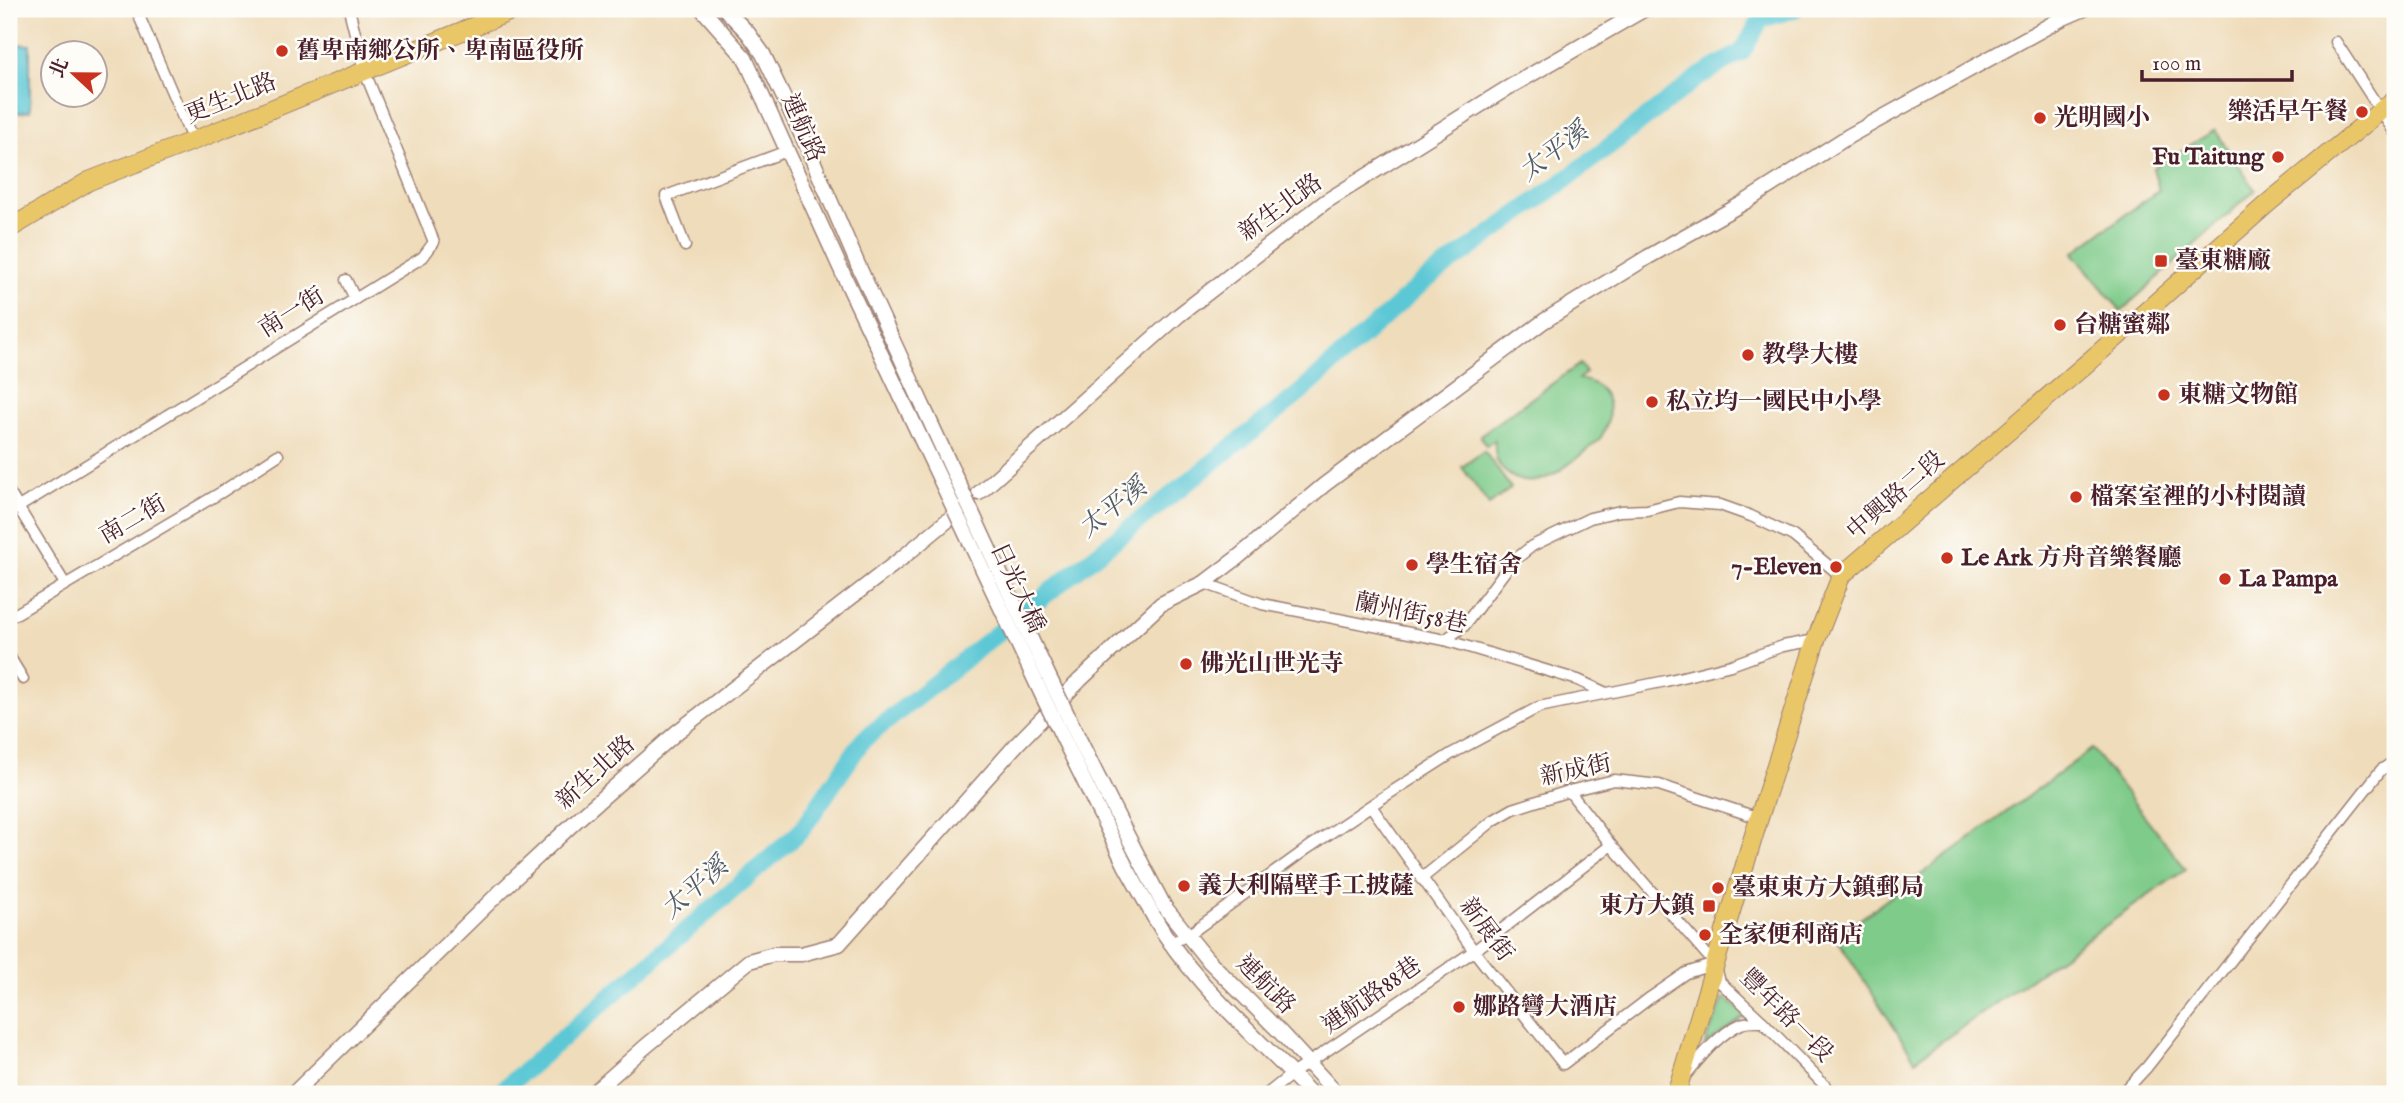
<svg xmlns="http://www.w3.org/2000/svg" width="2404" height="1103" viewBox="0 0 2404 1103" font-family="'IM FELL English','Noto Serif TC',serif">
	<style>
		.green { fill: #7fcb8a; stroke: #64755a; stroke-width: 2 }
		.water { fill: #5dc8d5; stroke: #547480; stroke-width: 2 }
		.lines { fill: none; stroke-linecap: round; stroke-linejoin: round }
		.river { stroke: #5dc8d5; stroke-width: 18 }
		.minor-casing { stroke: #9c7e72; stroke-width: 13 }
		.tertiary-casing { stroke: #9c7e72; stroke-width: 17 }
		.primary-casing { stroke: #9c7e72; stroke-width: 20 }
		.minor { stroke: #fff; stroke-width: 10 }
		.tertiary { stroke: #fff; stroke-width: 14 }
		.primary { stroke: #e9c769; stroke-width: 18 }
		.tertiary-bridge-casing { stroke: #9c7e72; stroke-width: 17; stroke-linecap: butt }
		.tertiary-bridge { stroke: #fff; stroke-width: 14 }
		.poi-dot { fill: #c8321e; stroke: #fdfcf7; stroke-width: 2.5 }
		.labels { text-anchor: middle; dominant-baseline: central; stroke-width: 5; stroke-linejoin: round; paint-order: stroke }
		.poi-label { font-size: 24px; font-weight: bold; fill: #4a1f2b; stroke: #fdfcf7; text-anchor: start }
		.street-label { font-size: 24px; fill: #4a1f2b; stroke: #fdfcf7 }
		.water-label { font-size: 26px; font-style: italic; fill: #515a66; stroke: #fdfcf7 }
	</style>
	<rect width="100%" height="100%" fill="#fdfcf7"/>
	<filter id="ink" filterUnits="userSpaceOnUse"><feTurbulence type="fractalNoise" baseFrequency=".0143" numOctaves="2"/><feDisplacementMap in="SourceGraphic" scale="14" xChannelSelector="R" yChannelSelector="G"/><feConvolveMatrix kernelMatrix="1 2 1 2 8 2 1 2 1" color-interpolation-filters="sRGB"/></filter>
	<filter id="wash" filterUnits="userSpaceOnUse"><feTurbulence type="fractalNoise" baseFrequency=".00686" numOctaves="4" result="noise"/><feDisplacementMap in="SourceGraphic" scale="28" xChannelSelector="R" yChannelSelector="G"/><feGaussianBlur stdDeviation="1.57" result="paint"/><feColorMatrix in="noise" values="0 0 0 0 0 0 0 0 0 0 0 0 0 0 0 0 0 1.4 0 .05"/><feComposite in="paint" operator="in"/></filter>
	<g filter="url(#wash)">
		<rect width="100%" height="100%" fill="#efdcba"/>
		<g class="green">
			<path d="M 2215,130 L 2255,190 L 2121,311 L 2073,253 L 2159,190 L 2153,168 Z"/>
			<path d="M 1580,364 L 1586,373 L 1578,379 C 1583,380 1590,381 1594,384 C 1615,396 1611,425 1598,441 C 1574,459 1539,498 1508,474 C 1496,465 1494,454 1495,440 L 1486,446 L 1480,435 Z"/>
			<path d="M 1484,451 L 1511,488 L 1489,505 L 1462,467 Z"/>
			<path d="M 2092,749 L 2186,869 L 1915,1060 L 1836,937 Z"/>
			<path d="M 1724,998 L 1749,1016 L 1743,1018 L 1704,1046 Z"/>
		</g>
		<path class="water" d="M 9,44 L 30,45 L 30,111 L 20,113 L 9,110 Z"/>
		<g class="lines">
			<path class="river" d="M 498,1094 L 801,831 L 863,740 L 1300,393 L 1421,284 L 1568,178 L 1700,76 L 1742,52 L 1761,19 L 1795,9"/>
		</g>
	</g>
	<g filter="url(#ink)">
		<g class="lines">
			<g class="minor-casing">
				<g id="minor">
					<path d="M 136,9 L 193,141"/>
					<path d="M 2336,42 L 2395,133"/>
					<path d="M 685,246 L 666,196 L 787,151"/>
					<path d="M 346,280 L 355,299"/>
					<path d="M 9,492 L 65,584"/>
					<path d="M 9,513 L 423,257 L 434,242 L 364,70 L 349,9"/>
					<path d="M 1204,583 L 1262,604 L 1445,640 L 1578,680 L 1606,693"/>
					<path d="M 9,618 L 220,493 L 278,455"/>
					<path d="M 1445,640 L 1464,626 L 1511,563 L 1532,546 L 1590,518 L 1620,511 L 1647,510 L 1679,502 L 1720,505 L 1751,516 L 1793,536 L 1841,576"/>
					<path d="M 9,656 L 23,679"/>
					<path d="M 1569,791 L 1611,845 L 1715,964 L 1720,982 L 1763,1022 L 1833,1094"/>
					<path d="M 1371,806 L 1474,951 L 1563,1064 L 1651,997 L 1686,973 L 1715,964"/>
					<path d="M 1421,879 L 1494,820 L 1513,809 L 1569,791 L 1614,780 L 1659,785 L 1759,818"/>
					<path d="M 1169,944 L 1188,935 L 1308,848 L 1379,800 L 1451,754 L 1539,707 L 1666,681 L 1731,665 L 1783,646 L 1816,640"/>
					<path d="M 1685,1076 C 1700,1058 1718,1034 1741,1024 C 1747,1021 1757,1022 1763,1022"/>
					<path d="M 1267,1094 L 1292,1074 L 1474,951 L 1611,845"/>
					<path d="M 2122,1094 L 2147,1067 L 2381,770 L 2395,761"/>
				</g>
			</g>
			<g class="tertiary-casing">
				<g id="tertiary">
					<path d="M 702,9 L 745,58 L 844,276"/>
					<path d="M 725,9 L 748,33 L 763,54 L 805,142 L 858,265"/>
					<path d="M 979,493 L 1179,315 L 1325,202 L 1506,89 L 1645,9"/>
					<path d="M 1164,906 L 1206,958 L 1281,1033 L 1337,1094"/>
					<path d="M 1154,917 C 1193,985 1258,1037 1311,1094"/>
					<path d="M 293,1094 L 501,891 L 577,820 L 677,732 L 902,558 L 953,516"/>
					<path d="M 592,1094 L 645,1047 L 749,961 L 774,954 L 801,954 L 839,944 L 1017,744 L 1080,680 L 1161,604 L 1204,583 L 1237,558 L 1324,485 L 1544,321 L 1648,257 L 1745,202 L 1849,136 L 2061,19 L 2084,9"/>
				</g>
			</g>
			<g class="primary-casing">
				<g id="primary">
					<path d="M 9,229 L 89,181 L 208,135 L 516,9"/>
					<path d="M 1676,1094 L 1759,818 L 1816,640 L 1841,576 L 2124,331 L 2268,203 L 2395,99"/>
				</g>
			</g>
			<use href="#minor" class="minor"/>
			<use href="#tertiary" class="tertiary"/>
			<use href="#primary" class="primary"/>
			<g class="tertiary-bridge-casing">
				<g id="tertiary-bridge">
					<path d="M 858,265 C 958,480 1053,697 1164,906"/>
					<path d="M 844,276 L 1045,701 L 1125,865 L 1154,917"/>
				</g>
			</g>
			<use href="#tertiary-bridge" class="tertiary-bridge"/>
		</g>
	</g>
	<g class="poi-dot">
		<circle cx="282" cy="51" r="7"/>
		<circle cx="2362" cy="112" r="7"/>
		<circle cx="2040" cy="118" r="7"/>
		<circle cx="2278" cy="157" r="7"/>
		<rect x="2154" y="254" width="14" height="14" rx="3.5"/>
		<circle cx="2060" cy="325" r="7"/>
		<circle cx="1748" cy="355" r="7"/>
		<circle cx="2164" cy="395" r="7"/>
		<circle cx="1652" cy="402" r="7"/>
		<circle cx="2076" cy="497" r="7"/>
		<circle cx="1947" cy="558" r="7"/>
		<circle cx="1412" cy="565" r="7"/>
		<circle cx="1836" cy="567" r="7"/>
		<circle cx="2225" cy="579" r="7"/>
		<circle cx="1186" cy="664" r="7"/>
		<circle cx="1184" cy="886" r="7"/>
		<circle cx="1718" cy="888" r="7"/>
		<rect x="1702" y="899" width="14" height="14" rx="3.5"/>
		<circle cx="1705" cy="935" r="7"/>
		<circle cx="1459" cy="1007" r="7"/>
	</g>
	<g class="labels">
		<g class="poi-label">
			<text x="296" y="51">舊卑南鄉公所、卑南區役所</text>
			<text x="2348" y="112" text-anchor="end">樂活早午餐</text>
			<text x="2054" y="118">光明國小</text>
			<text x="2264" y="157" text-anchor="end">Fu Taitung</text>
			<text x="2175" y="261">臺東糖廠</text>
			<text x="2074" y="325">台糖蜜鄰</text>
			<text x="1762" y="355">教學大樓</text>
			<text x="2178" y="395">東糖文物館</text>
			<text x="1666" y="402">私立均一國民中小學</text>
			<text x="2090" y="497">檔案室裡的小村閱讀</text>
			<text x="1961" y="558">Le Ark 方舟音樂餐廳</text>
			<text x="1426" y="565">學生宿舍</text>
			<text x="1822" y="567" text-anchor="end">7-Eleven</text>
			<text x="2239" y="579">La Pampa</text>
			<text x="1200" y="664">佛光山世光寺</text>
			<text x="1198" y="886">義大利隔壁手工披薩</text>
			<text x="1732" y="888">臺東東方大鎮郵局</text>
			<text x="1695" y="906" text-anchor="end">東方大鎮</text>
			<text x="1719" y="935">全家便利商店</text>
			<text x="1473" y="1007">娜路彎大酒店</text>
		</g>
		<g class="street-label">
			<text transform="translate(231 99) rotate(-22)">更生北路</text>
			<text transform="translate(802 128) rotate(66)">連航路</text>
			<text transform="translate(1281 208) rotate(-36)">新生北路</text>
			<text transform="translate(292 313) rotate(-32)">南一街</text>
			<text transform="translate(1896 496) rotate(-41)">中興路二段</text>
			<text transform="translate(133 520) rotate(-30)">南二街</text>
			<text transform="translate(1017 588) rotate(65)">日光大橋</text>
			<text transform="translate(1411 614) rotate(12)">蘭州街58巷</text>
			<text transform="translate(1576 771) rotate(-12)">新成街</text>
			<text transform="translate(596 773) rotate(-42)">新生北路</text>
			<text transform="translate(1486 930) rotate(53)">新展街</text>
			<text transform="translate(1265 985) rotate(45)">連航路</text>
			<text transform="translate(1372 996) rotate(-35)">連航路88巷</text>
			<text transform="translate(1786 1016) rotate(45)">豐年路一段</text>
		</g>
		<g class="water-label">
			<text transform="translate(1554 152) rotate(-37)">太平溪</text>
			<text transform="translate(1113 508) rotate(-38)">太平溪</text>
			<text transform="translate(695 888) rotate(-41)">太平溪</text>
		</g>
	</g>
	<rect width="2404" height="1103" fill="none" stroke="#fdfcf7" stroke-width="35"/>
	<g transform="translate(74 74) rotate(292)"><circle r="33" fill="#fdfcf7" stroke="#b5a4a5" stroke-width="2"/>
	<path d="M0-5L12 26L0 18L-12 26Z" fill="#c8321e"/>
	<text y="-10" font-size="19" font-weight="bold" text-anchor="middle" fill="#4a1f2b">北</text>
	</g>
	<path d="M2142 70v10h150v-10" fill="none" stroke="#4a1f2b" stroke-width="3.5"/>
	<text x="2152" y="70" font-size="21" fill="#4a1f2b" stroke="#fdfcf7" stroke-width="5" paint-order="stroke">100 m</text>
</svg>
